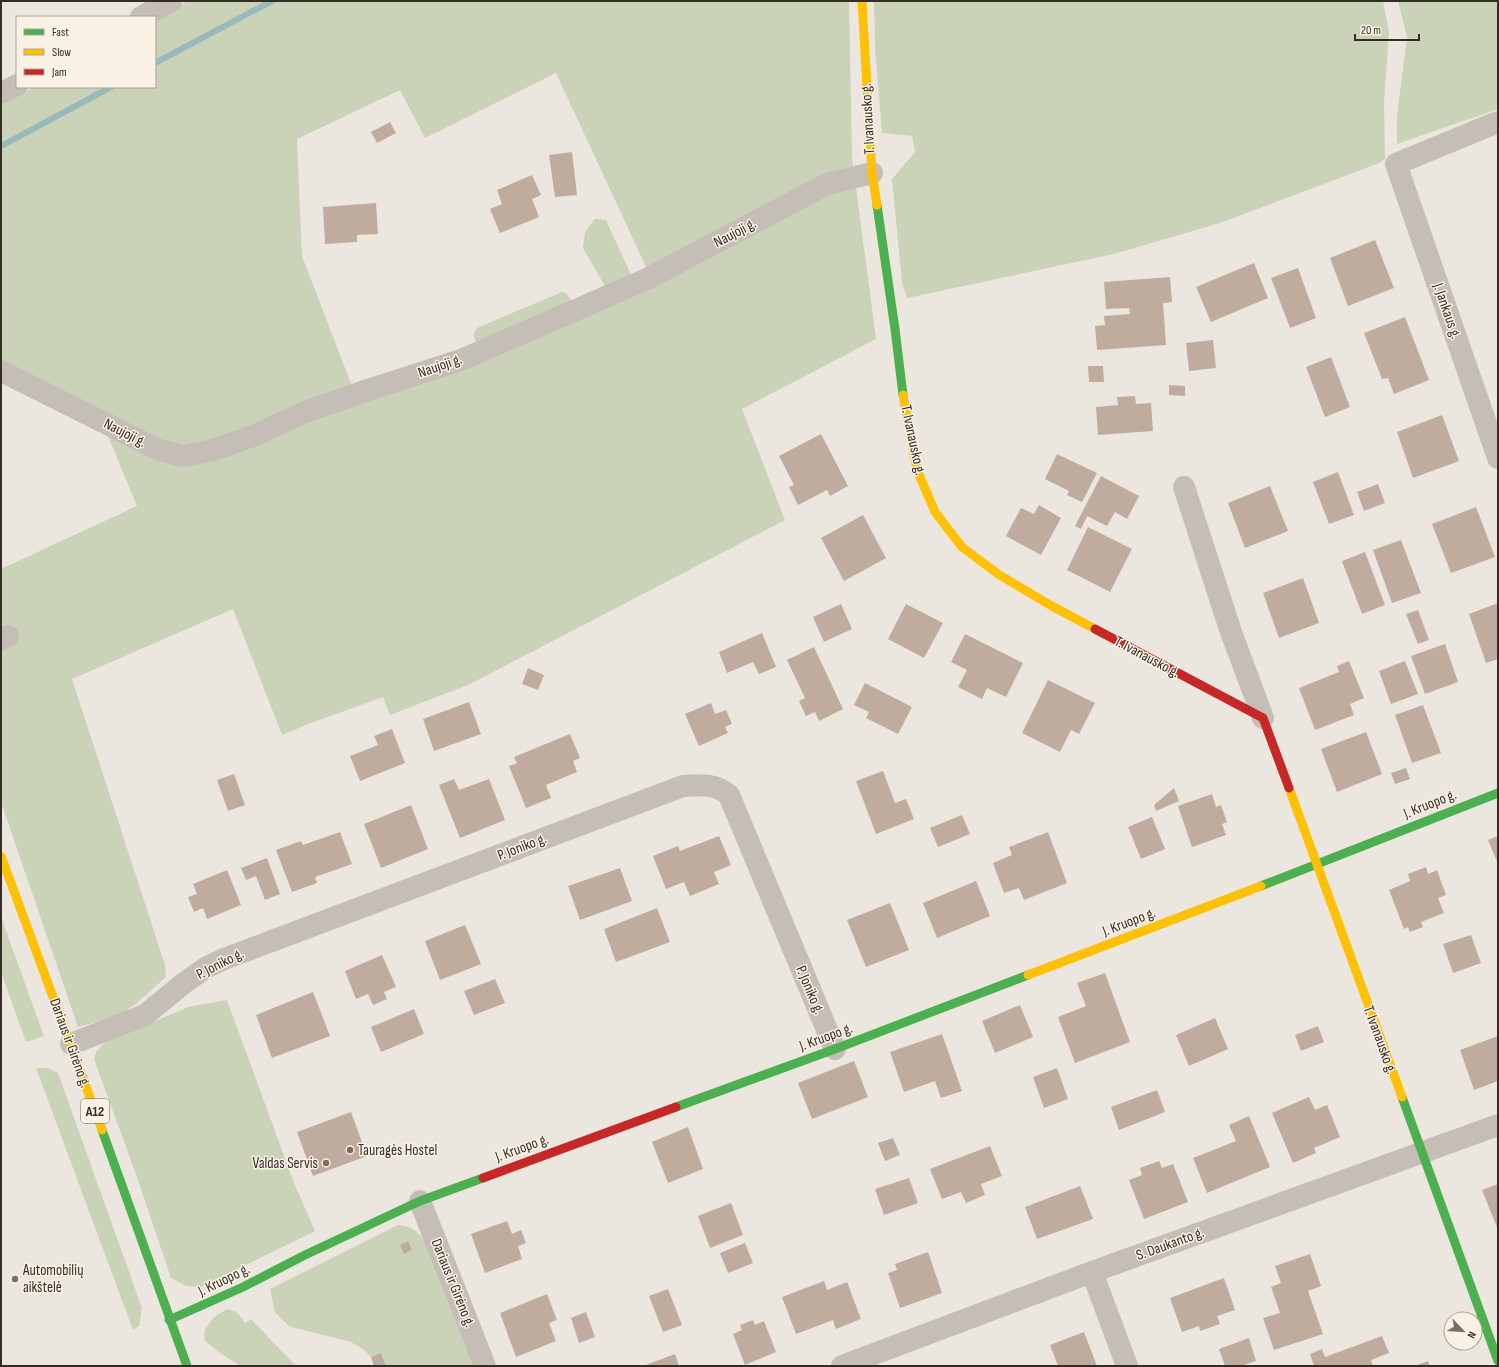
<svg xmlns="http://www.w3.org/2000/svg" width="1499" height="1367" viewBox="0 0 1499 1367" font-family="'Sofia Sans Condensed',sans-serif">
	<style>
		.green { fill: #cad2b7; fill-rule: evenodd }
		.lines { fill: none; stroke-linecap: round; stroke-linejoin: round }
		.stream { stroke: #99babd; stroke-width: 6 }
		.building { fill: #c0ac9f }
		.street { stroke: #c4beb7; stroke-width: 22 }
		.fast { stroke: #4caf50; stroke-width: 9 }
		.slow { stroke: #ffc107; stroke-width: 9 }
		.jam { stroke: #c62828; stroke-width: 9 }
		.poi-dot { fill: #756d66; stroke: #f9f2e4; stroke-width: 1.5 }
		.labels { text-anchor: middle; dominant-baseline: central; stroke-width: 3; stroke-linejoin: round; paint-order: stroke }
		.shield { fill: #f9f2e4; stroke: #70675f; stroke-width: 1 }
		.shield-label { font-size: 14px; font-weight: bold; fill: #352c26 }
		.street-label { font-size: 15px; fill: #352c26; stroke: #f9f2e4 }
		.poi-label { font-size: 15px; fill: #352c26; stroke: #f9f2e4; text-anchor: start }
	</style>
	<rect width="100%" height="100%" fill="#ece7de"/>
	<g class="green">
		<path d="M 188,1 L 849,1 L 852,157 L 876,339 L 742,409 L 785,520 L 468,685 L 390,715 L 383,697 L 311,723 L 282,735 L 233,609 L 72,679 L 165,965 L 166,977 L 137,1003 L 118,1016 L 78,1027 L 1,802 L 1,569 L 137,506 L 105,429 L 1,376 L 1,105 L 34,87 L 155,87 L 155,19 ZM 556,73 L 654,284 L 357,399 L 302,256 L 297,139 L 400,90 L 425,138 Z"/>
		<path d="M 874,1 L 1383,1 L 1389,32 L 1384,102 L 1385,159 L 1379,163 L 1220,223 L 1114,254 L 907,298 L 902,283 L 892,179 L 915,152 L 912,136 L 882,133 L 875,46 Z"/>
		<path d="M 1398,1 L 1498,1 L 1498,109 L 1397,144 L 1397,116 L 1407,37 Z"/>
		<path d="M 595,219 L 606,220 L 631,275 L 606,288 L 583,248 L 585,232 Z"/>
		<path d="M 562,292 L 566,293 L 571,300 L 569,306 L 476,342 L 473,335 L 477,328 Z"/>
		<path d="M 1,917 L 44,1036 L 26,1042 L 1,972 Z"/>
		<path d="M 227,1000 L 294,1183 L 315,1231 L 201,1287 L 186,1286 L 171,1278 L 138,1180 L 94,1059 L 97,1050 L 104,1043 L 188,1007 Z"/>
		<path d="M 36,1068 L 48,1068 L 58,1073 L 142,1308 L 139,1326 L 133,1330 Z"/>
		<path d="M 398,1225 C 410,1226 416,1230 424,1239 L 476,1366 L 386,1366 L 381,1353 L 371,1357 L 363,1349 L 351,1342 L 290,1327 L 275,1312 L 270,1289 Z"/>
		<path d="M 227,1309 L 237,1312 L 245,1323 L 251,1319 L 296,1366 L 240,1366 L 220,1353 L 205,1341 L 204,1335 L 205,1329 L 214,1317 Z"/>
	</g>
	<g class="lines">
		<g class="stream">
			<path d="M 155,63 L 272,1"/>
			<path d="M 1,146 L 111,87"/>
		</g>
	</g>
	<g class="building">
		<path d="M 390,122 L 396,133 L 377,143 L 371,132 Z"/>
		<path d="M 572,152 L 577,195 L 555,197 L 549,155 Z"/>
		<path d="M 532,175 L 541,195 L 532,199 L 539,217 L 500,233 L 490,209 L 502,204 L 497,190 Z"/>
		<path d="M 376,203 L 378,234 L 357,235 L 357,242 L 325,244 L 323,207 Z"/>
		<path d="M 1375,240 L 1394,288 L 1348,306 L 1330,258 Z"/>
		<path d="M 1254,263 L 1268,298 L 1211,322 L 1196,287 Z"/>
		<path d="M 1298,268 L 1316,318 L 1290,328 L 1271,278 Z"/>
		<path d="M 1170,277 L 1172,302 L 1163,303 L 1166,345 L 1097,350 L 1095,326 L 1105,325 L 1104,316 L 1130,314 L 1129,308 L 1106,309 L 1104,282 Z"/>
		<path d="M 1405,317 L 1429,380 L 1394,394 L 1388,378 L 1382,379 L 1364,333 Z"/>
		<path d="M 1213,340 L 1216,368 L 1189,371 L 1186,343 Z"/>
		<path d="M 1331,357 L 1350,407 L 1325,417 L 1306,367 Z"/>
		<path d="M 1088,366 L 1103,366 L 1104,382 L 1089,382 Z"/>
		<path d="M 1169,385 L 1185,386 L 1185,396 L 1169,395 Z"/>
		<path d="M 1135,396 L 1136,404 L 1151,403 L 1153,431 L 1098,435 L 1096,407 L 1118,405 L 1117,397 Z"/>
		<path d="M 1442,415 L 1459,461 L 1413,478 L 1397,432 Z"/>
		<path d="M 821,434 L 848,486 L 830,496 L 827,490 L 798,505 L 789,487 L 794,485 L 779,456 Z"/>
		<path d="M 1057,454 L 1097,473 L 1082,502 L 1067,495 L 1069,491 L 1045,479 Z"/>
		<path d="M 1338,472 L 1354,515 L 1329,524 L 1313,482 Z"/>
		<path d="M 1101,476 L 1139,496 L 1127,519 L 1115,512 L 1107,526 L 1087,516 L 1081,529 L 1075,526 Z"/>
		<path d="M 1378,484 L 1385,503 L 1364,511 L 1357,492 Z"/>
		<path d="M 1270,486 L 1288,531 L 1245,548 L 1228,503 Z"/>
		<path d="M 1039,505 L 1061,518 L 1041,555 L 1006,536 L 1021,508 L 1034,514 Z"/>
		<path d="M 1476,507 L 1495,557 L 1451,573 L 1432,524 Z"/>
		<path d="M 863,515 L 886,558 L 844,581 L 821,538 Z"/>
		<path d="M 1088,527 L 1132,549 L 1110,592 L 1067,570 Z"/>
		<path d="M 1401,540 L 1421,593 L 1392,603 L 1373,550 Z"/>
		<path d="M 1365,552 L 1385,605 L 1362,614 L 1342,561 Z"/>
		<path d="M 1303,578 L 1319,623 L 1279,638 L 1263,593 Z"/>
		<path d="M 1498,603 L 1498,659 L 1486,663 L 1469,614 Z"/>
		<path d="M 841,604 L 852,629 L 824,642 L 813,617 Z"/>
		<path d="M 906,604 L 943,623 L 924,658 L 888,639 Z"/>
		<path d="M 1418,610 L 1429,640 L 1418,644 L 1406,614 Z"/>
		<path d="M 762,633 L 776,667 L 759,674 L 753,662 L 727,673 L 719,652 Z"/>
		<path d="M 965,634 L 1023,663 L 1006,697 L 987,688 L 982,699 L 958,687 L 967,670 L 951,662 Z"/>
		<path d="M 1445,644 L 1458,682 L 1425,694 L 1411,656 Z"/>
		<path d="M 814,647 L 843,709 L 819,721 L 815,712 L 806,716 L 799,701 L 805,698 L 787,660 Z"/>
		<path d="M 1349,661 L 1364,698 L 1350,704 L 1354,715 L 1315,730 L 1299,688 L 1339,672 L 1337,666 Z"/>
		<path d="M 1405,661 L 1418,694 L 1391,704 L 1379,671 Z"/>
		<path d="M 528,668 L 544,675 L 538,690 L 522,684 Z"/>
		<path d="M 1048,680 L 1095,703 L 1079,734 L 1071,730 L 1060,752 L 1022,733 Z"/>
		<path d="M 865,683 L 912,707 L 898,734 L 866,718 L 869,712 L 854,705 Z"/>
		<path d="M 469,702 L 481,734 L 434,751 L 423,719 Z"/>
		<path d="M 711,703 L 715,714 L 726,710 L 732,724 L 725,727 L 728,733 L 699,746 L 685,714 Z"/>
		<path d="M 1423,705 L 1441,753 L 1412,763 L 1395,715 Z"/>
		<path d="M 392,729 L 405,763 L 360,781 L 350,756 L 378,745 L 374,736 Z"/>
		<path d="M 1366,732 L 1382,774 L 1337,792 L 1321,749 Z"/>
		<path d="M 570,734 L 580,758 L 573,761 L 577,772 L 546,785 L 551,798 L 526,808 L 509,766 L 517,763 L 514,757 Z"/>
		<path d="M 1406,768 L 1410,779 L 1395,784 L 1391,773 Z"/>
		<path d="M 883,771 L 895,803 L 906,799 L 914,819 L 876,834 L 856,781 Z"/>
		<path d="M 234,774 L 245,805 L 228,811 L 217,780 Z"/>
		<path d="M 454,779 L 459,790 L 489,779 L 505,820 L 460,838 L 439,785 Z"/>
		<path d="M 1174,788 L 1179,801 L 1156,811 L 1154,805 Z"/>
		<path d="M 1212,794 L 1216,807 L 1221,805 L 1227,822 L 1222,824 L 1226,835 L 1192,847 L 1178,806 Z"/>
		<path d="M 411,805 L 428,849 L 381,868 L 364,824 Z"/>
		<path d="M 962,815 L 970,834 L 938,847 L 930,828 Z"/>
		<path d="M 1152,817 L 1165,849 L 1141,859 L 1128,827 Z"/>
		<path d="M 340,832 L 352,864 L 315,877 L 317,883 L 292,892 L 276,850 L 301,841 L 303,845 Z"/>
		<path d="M 1048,832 L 1067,883 L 1024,900 L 1019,888 L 1004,893 L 993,863 L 1012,855 L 1009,847 Z"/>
		<path d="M 719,836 L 731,865 L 714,872 L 719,884 L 690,896 L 684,882 L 666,889 L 653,856 L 678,846 L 680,851 Z"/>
		<path d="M 1498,836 L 1498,864 L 1488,840 Z"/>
		<path d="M 267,858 L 280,894 L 265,900 L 256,876 L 246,880 L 241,868 Z"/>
		<path d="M 1426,867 L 1428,874 L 1437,870 L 1446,895 L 1438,898 L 1444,913 L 1421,922 L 1423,927 L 1410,932 L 1408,927 L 1404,929 L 1389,890 L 1410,881 L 1408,874 Z"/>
		<path d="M 620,868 L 632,901 L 580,920 L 568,886 Z"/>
		<path d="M 227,870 L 241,905 L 207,919 L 203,908 L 194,912 L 188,897 L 197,894 L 193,884 Z"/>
		<path d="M 976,881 L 990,916 L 937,938 L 923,903 Z"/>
		<path d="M 890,903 L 909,950 L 866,967 L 847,920 Z"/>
		<path d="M 657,908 L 670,942 L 616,962 L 604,929 Z"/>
		<path d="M 465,925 L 481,964 L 440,980 L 425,941 Z"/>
		<path d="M 1471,935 L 1481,963 L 1453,973 L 1443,944 Z"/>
		<path d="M 382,955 L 396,987 L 384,992 L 387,999 L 373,1005 L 368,994 L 356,999 L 345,971 Z"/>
		<path d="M 1105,973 L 1130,1042 L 1075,1063 L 1058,1017 L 1086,1006 L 1077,983 Z"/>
		<path d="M 495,979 L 505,1003 L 474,1015 L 464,991 Z"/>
		<path d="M 313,992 L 330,1036 L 272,1058 L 256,1015 Z"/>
		<path d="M 1020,1005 L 1033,1037 L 995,1053 L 982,1021 Z"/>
		<path d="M 414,1009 L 424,1034 L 381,1052 L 371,1027 Z"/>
		<path d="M 1215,1018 L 1228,1049 L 1189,1066 L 1176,1035 Z"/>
		<path d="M 1318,1026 L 1324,1042 L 1301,1051 L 1295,1035 Z"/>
		<path d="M 942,1034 L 962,1091 L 941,1098 L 935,1081 L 904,1092 L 890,1052 Z"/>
		<path d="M 1498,1036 L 1498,1081 L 1474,1090 L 1460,1050 Z"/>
		<path d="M 854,1061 L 868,1097 L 812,1119 L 798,1083 Z"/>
		<path d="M 1057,1068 L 1068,1099 L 1044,1108 L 1033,1077 Z"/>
		<path d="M 1157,1090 L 1165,1112 L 1119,1130 L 1111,1107 Z"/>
		<path d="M 1309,1097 L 1315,1110 L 1327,1105 L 1340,1137 L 1314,1148 L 1316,1153 L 1293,1163 L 1272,1113 Z"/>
		<path d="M 351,1112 L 367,1156 L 313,1176 L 297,1132 Z"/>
		<path d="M 1249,1116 L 1270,1167 L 1207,1193 L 1193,1158 L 1236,1141 L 1229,1125 Z"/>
		<path d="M 688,1127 L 703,1169 L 668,1183 L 652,1142 Z"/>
		<path d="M 893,1138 L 900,1155 L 885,1161 L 878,1143 Z"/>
		<path d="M 990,1146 L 1002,1176 L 981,1184 L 985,1195 L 966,1203 L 961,1192 L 942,1199 L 930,1169 Z"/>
		<path d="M 1159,1161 L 1162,1168 L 1173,1164 L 1188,1202 L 1144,1219 L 1129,1180 L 1142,1175 L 1140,1168 Z"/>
		<path d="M 909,1178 L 918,1203 L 884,1215 L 875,1189 Z"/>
		<path d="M 1498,1184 L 1498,1230 L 1482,1190 Z"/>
		<path d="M 1080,1186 L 1093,1219 L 1037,1239 L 1025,1207 Z"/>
		<path d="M 731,1203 L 743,1235 L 710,1248 L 698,1216 Z"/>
		<path d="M 507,1221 L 512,1234 L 521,1230 L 526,1243 L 518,1246 L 522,1259 L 485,1273 L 471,1234 Z"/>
		<path d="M 408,1241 L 412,1250 L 404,1254 L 400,1245 Z"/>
		<path d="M 745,1243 L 753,1263 L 728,1273 L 720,1253 Z"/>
		<path d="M 928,1252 L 942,1293 L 900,1308 L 888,1273 L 897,1270 L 895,1264 Z"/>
		<path d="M 1310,1254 L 1321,1286 L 1308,1291 L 1323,1334 L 1274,1350 L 1263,1318 L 1280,1313 L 1271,1287 L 1281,1283 L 1275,1266 Z"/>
		<path d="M 1224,1278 L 1235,1310 L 1217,1316 L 1220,1324 L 1200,1331 L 1199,1326 L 1182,1332 L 1170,1298 Z"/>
		<path d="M 824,1281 L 827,1290 L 847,1282 L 861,1319 L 836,1329 L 833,1320 L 796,1334 L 782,1297 Z"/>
		<path d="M 668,1289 L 682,1325 L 663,1332 L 649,1296 Z"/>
		<path d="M 547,1294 L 557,1320 L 549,1323 L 556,1341 L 516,1357 L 500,1313 Z"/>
		<path d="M 586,1312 L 595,1337 L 579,1343 L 571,1318 Z"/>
		<path d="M 753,1320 L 755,1325 L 764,1321 L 776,1352 L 745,1365 L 733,1334 L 742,1330 L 740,1325 Z"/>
		<path d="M 1084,1332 L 1097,1366 L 1058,1366 L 1050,1345 Z"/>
		<path d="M 1382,1336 L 1389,1353 L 1371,1360 L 1373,1366 L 1314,1366 L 1310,1354 L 1322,1349 L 1325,1357 Z"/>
		<path d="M 1249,1338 L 1256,1361 L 1241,1366 L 1225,1366 L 1219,1349 Z"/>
		<path d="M 381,1353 L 386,1366 L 374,1366 L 371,1357 Z"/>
		<path d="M 675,1354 L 679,1366 L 643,1366 Z"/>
		<path d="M 1428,1361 L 1430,1366 L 1415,1366 Z"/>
	</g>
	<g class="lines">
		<g class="street">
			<path d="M 141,17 L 171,1"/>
			<path d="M 1,93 L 17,85"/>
			<path d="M 1498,122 L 1396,164 L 1498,458"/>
			<path d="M 1,371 L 159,450 L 183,456 L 213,450 L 253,436 L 305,412 L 368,390 L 461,360 L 647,279 L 827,184 L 872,173"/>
			<path d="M 1184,487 L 1231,632 L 1263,718"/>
			<path d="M 1,640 L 8,636"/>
			<path d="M 71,1044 L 145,1015 L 184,983 L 207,967 L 224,959 L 683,786 C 700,785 715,783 729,795 L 835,1049"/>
			<path d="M 420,1201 L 485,1366"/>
			<path d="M 1092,1272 L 1127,1366"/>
			<path d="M 842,1366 L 1092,1272 L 1498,1125"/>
		</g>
		<g class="fast">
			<path d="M 877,205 L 895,329 L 903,395"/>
			<path d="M 1261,886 L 1498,793"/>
			<path d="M 1402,1097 L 1498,1361"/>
			<path d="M 676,1107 L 835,1049 L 1028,975"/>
			<path d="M 102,1130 L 187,1366"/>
			<path d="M 169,1320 L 243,1287 L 305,1255 L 420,1201 L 483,1178"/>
		</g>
		<g class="slow">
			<path d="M 862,1 L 872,173 L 877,205"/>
			<path d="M 903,395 L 917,470 L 935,512 L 962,547 L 998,574 L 1050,605 L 1095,629"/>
			<path d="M 1289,788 L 1402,1097"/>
			<path d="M 1,856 L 102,1130"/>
			<path d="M 1028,975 L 1261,886"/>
		</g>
		<g class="jam">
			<path d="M 1095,629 L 1263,718 L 1289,788"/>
			<path d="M 483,1178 L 676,1107"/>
		</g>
	</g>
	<g class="poi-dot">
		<circle cx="350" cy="1150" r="4"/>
		<circle cx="326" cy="1163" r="4"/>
		<circle cx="15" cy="1279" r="4"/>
	</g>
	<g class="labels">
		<rect class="shield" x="81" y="1099" width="28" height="24" rx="3"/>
		<g class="shield-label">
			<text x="95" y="1111">A12</text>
		</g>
		<g class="street-label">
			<text transform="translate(868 119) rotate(-93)">T. Ivanausko g.</text>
			<text transform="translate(735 233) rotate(-28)">Naujoji g.</text>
			<text transform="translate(1447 311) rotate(71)">J. Jankaus g.</text>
			<text transform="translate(440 366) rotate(-19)">Naujoji g.</text>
			<text transform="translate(125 433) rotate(27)">Naujoji g.</text>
			<text transform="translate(913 440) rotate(78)">T. Ivanausko g.</text>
			<text transform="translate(1147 657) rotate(28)">T. Ivanausko g.</text>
			<text transform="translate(1430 804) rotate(-22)">J. Kruopo g.</text>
			<text transform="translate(522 847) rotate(-21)">P. Joniko g.</text>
			<text transform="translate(1129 922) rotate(-21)">J. Kruopo g.</text>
			<text transform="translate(220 964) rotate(-27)">P. Joniko g.</text>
			<text transform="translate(810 990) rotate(67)">P. Joniko g.</text>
			<text transform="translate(826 1037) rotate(-20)">J. Kruopo g.</text>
			<text transform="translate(1380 1040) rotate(70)">T. Ivanausko g.</text>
			<text transform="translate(70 1043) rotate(70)">Dariaus ir Girėno g.</text>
			<text transform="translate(522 1148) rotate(-20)">J. Kruopo g.</text>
			<text transform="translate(1170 1244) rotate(-20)">S. Daukanto g.</text>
			<text transform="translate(224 1280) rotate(-26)">J. Kruopo g.</text>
			<text transform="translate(453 1283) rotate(68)">Dariaus ir Girėno g.</text>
		</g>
		<g class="poi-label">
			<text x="358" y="1150">Tauragės Hostel</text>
			<text x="318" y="1163" text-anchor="end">Valdas Servis</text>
			<text x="23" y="1270">Automobilių<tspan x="23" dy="17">aikštelė</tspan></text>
		</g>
	</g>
	<rect width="1499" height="1367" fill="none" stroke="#352c26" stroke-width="4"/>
	<rect x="16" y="16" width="140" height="72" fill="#f9f2e4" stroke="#aba398"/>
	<rect x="24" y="29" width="20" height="6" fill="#4caf50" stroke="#aba398"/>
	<text x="52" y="36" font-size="12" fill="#352c26">Fast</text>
	<rect x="24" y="49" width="20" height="6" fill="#ffc107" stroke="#aba398"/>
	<text x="52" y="56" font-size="12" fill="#352c26">Slow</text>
	<rect x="24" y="69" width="20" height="6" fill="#c62828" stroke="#aba398"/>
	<text x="52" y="76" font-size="12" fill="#352c26">Jam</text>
	<g transform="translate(1463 1331) rotate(115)"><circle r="19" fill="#f9f2e4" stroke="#aba398"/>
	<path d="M0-3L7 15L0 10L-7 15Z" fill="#756d66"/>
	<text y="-6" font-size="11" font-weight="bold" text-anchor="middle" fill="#352c26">N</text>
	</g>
	<path d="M1355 34v6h64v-6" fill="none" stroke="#352c26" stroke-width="2"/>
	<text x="1361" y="34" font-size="12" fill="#352c26" stroke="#f9f2e4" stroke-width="3" paint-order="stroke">20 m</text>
</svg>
